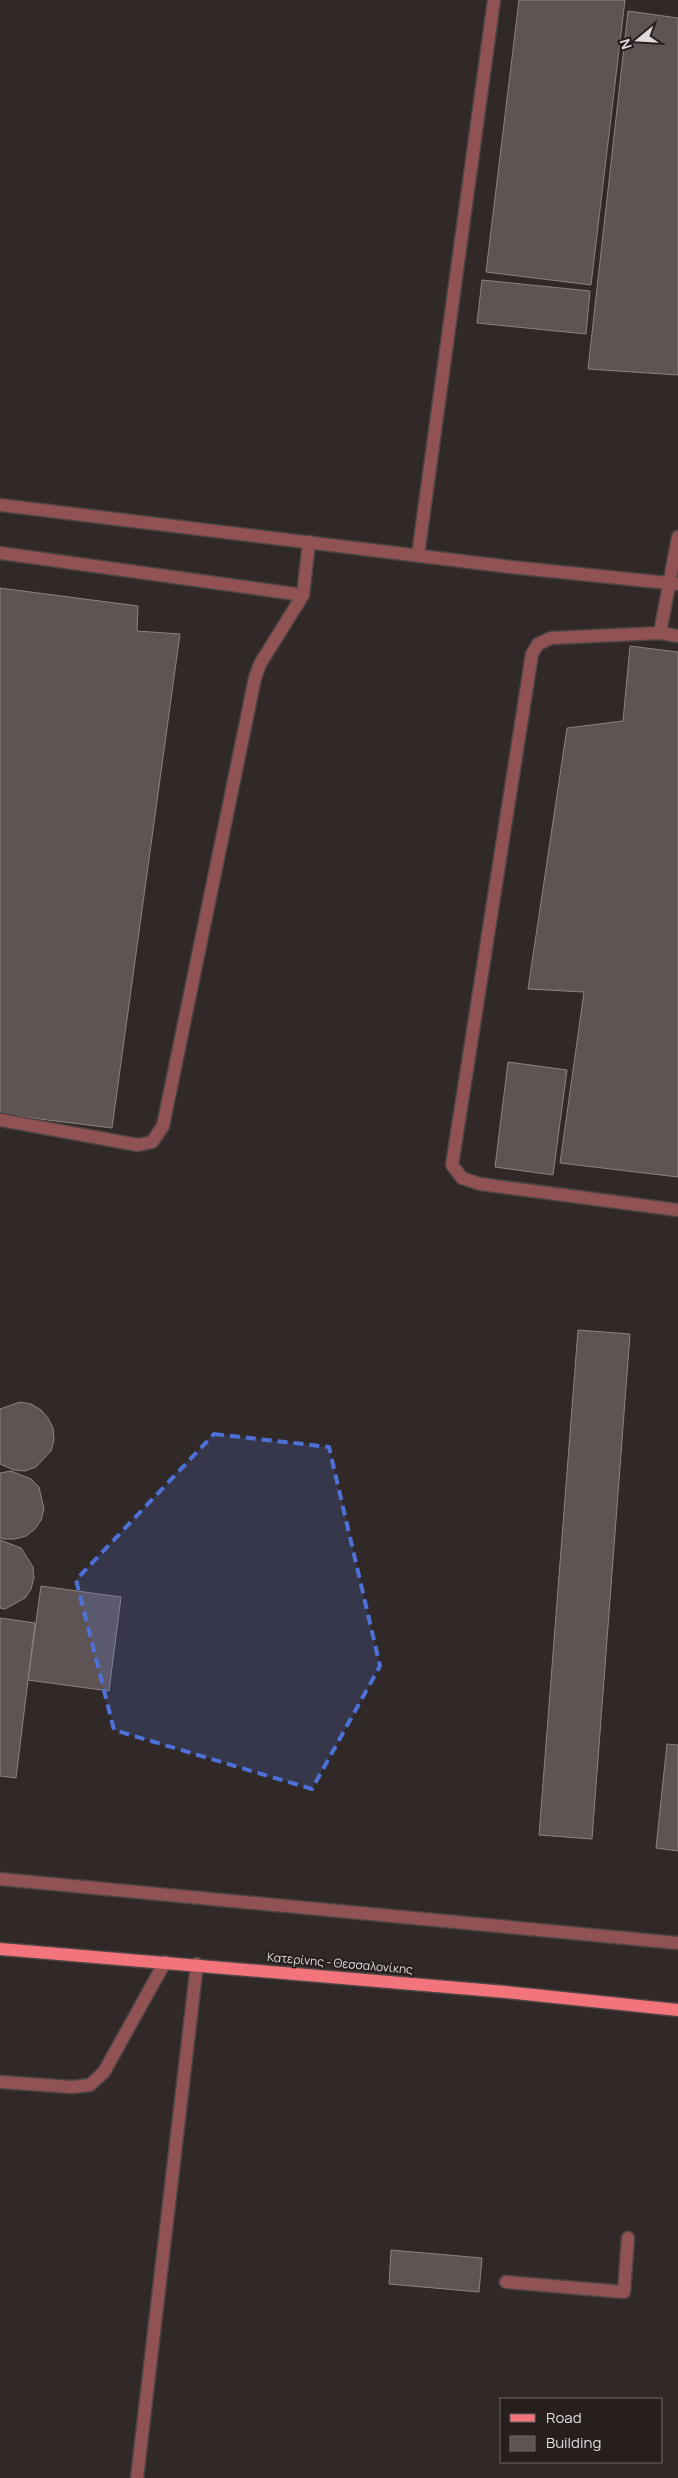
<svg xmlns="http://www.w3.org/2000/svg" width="678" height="2478" viewBox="0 0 678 2478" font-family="Manrope,sans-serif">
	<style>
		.building { fill: #5f5454; stroke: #8e8282 }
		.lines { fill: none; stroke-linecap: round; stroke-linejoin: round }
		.lane-casing { stroke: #4d4444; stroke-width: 15 }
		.street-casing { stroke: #4d4444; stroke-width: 15 }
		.primary-casing { stroke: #4d4444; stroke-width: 15 }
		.lane { stroke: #905253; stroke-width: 12 }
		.street { stroke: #905253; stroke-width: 12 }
		.primary { stroke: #f3747a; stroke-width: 12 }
		.marked { fill: #4e71d8; fill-opacity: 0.2; stroke: #4e71d8; stroke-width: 4; stroke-dasharray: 10 6; stroke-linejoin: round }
		.labels { text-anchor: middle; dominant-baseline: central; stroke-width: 4; stroke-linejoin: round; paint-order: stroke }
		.street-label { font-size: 12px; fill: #e1dada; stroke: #271e1e }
	</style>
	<rect width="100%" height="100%" fill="#312828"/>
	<g class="building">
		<path d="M 519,0 L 625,0 L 591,285 L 486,272 Z"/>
		<path d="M 628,11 L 678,18 L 678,375 L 588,369 Z"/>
		<path d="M 482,280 L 590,291 L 586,334 L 477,323 Z"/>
		<path d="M 0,588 L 138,606 L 137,631 L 180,634 L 112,1128 L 0,1114 Z"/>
		<path d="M 630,646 L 678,652 L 678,1177 L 560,1163 L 584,992 L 528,989 L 567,728 L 623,721 Z"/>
		<path d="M 508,1062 L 567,1070 L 553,1175 L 495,1167 Z"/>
		<path d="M 578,1330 L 630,1334 L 592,1839 L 539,1835 Z"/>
		<path d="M 20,1402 L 31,1404 L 41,1410 L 48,1418 L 53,1428 L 54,1440 L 51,1451 L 36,1467 L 25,1471 L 14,1470 L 0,1464 L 0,1409 Z"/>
		<path d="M 11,1471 L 31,1479 L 39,1487 L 44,1509 L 41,1520 L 35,1529 L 26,1536 L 15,1539 L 4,1539 L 0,1538 L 0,1473 Z"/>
		<path d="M 0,1540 L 21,1548 L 33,1567 L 34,1578 L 31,1589 L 25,1598 L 5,1609 L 0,1608 Z"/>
		<path d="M 41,1586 L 121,1597 L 109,1691 L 28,1680 Z"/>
		<path d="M 0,1618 L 35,1623 L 16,1778 L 0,1776 Z"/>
		<path d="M 667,1744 L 678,1745 L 678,1851 L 656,1848 Z"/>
		<path d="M 391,2250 L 482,2258 L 479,2292 L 389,2284 Z"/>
	</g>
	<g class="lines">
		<g class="lane-casing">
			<g id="lane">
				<path d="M 0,553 L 303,595"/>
				<path d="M 418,555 L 494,0"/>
				<path d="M 660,633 L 678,537"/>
				<path d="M 678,636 L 660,633 L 551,638 L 538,644 L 532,654 L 452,1165 L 462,1178 L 480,1184 L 678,1210"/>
				<path d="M 0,1120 L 138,1145 L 152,1142 L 163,1126 L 255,678 L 260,664 L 303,595 L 309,542"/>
				<path d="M 0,1879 L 678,1943"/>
				<path d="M 0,2082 L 72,2087 L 90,2085 L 104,2072 L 165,1962"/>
				<path d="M 506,2282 L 624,2292 L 628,2238"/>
			</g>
		</g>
		<g class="street-casing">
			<g id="street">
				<path d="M 0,505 L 511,567 L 678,584"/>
				<path d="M 137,2478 L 197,1964"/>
			</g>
		</g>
		<g class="primary-casing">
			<path id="primary" d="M 0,1949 L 506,1992 L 678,2010"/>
		</g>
		<use href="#lane" class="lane"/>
		<use href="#street" class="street"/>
		<use href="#primary" class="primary"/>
	</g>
	<path class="marked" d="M 214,1434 L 329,1447 L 380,1666 L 312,1789 L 114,1730 L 76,1580 Z"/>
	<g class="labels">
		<g class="street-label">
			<text transform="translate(340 1963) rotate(5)">Κατερίνης - Θεσσαλονίκης</text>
		</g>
	</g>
	<rect x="500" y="2398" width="162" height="65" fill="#271e1e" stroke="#716969"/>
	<rect x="510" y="2414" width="25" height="8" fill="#f3747a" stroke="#716969"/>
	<text x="546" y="2423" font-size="15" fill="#e1dada">Road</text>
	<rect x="510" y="2436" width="25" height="15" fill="#5f5454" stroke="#716969"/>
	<text x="546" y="2448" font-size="15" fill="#e1dada">Building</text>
	<g transform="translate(638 40) rotate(252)" stroke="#271e1e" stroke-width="4" paint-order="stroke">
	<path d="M0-4L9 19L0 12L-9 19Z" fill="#e1dada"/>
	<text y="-8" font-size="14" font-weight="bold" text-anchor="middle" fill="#e1dada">N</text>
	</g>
</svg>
